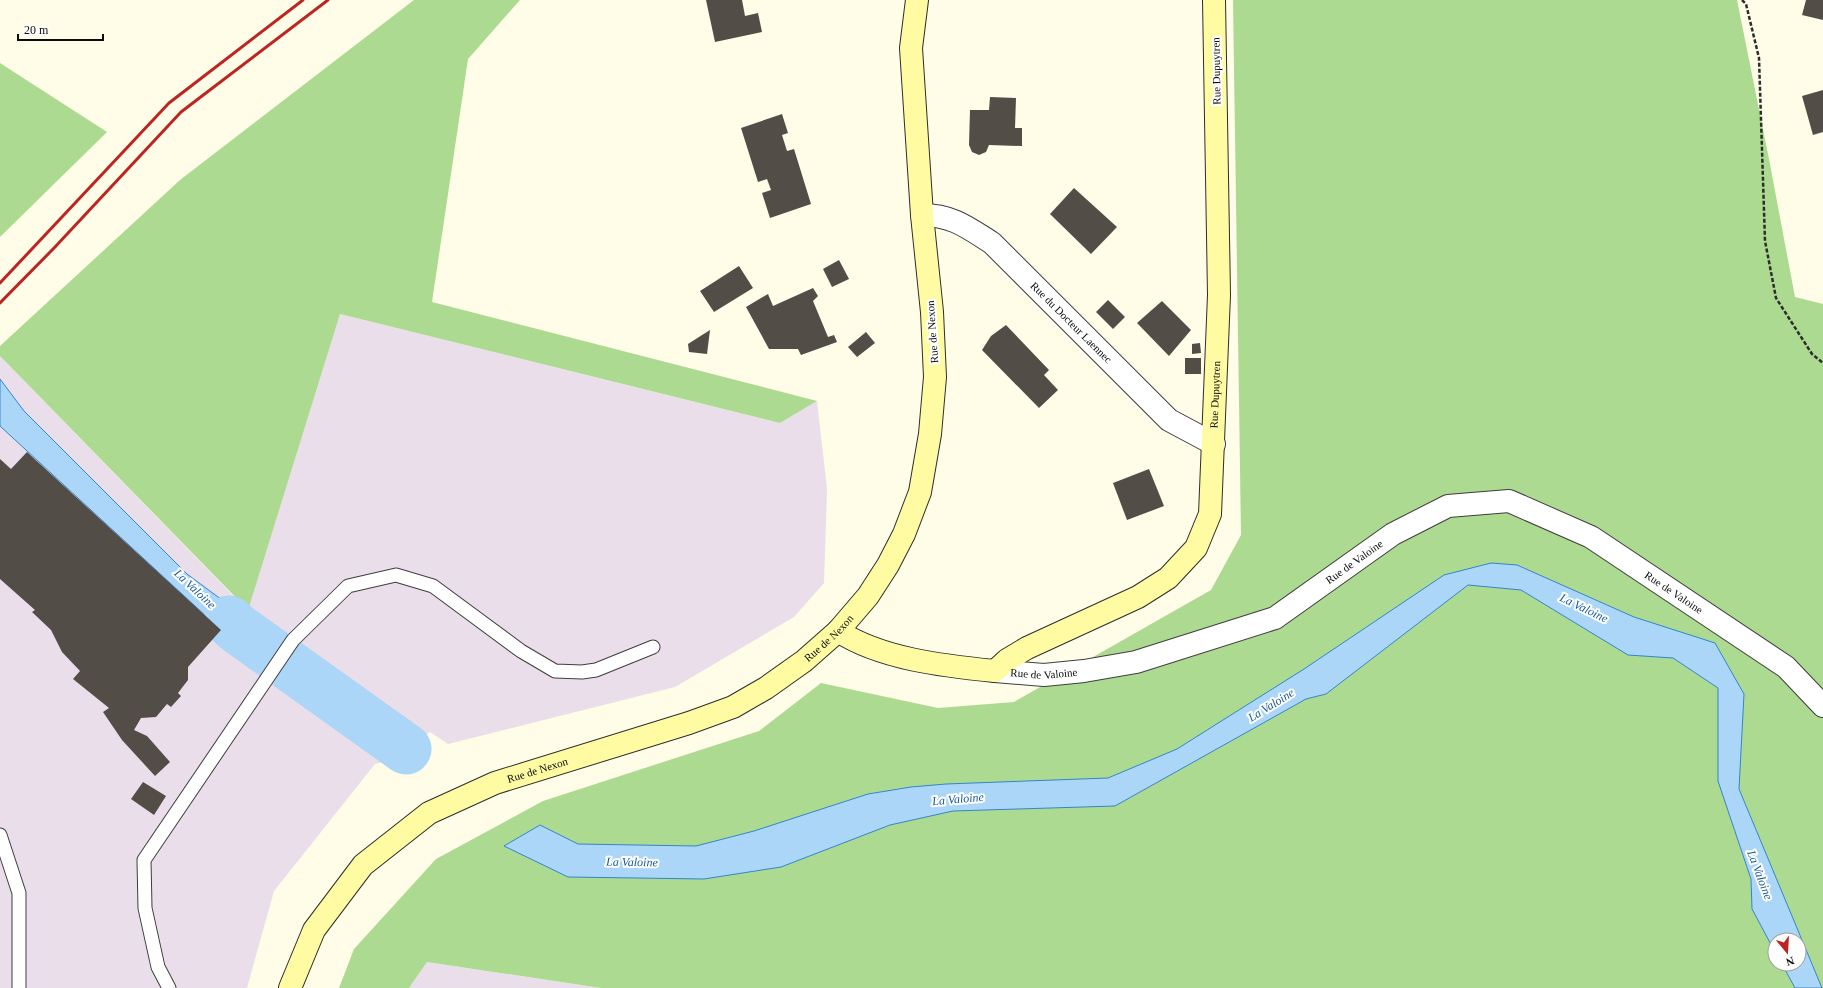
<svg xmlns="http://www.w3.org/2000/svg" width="1823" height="988" viewBox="0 0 1823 988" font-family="'Times New Roman',serif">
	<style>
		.industrial { fill: #eadeea }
		.forest { fill: #adda91; fill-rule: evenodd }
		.water { fill: #acd6f7; stroke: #3285cf }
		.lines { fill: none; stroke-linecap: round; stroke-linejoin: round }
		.river { stroke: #acd6f7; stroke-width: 51 }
		.building { fill: #534d47 }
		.lane-casing { stroke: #3e3e3e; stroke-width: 15 }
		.street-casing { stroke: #3e3e3e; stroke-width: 24 }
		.secondary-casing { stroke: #2d2d2d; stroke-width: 24 }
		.path { stroke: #2d2d2d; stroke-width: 2.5; stroke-dasharray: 4 2; stroke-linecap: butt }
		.lane { stroke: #fff; stroke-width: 13 }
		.street { stroke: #fff; stroke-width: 22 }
		.secondary { stroke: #fffba3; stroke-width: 22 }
		.rail { stroke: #bc2521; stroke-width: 3 }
		.labels { text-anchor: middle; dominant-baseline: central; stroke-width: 4; stroke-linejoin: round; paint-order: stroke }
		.street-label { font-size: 11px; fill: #0b0b0b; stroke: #fff }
		.water-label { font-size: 12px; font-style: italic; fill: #13579d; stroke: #fff }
	</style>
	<rect width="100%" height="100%" fill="#fffce8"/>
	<g class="industrial">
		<path d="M 340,314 L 780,423 L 817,401 L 827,489 L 824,583 L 794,617 L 675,687 L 448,744 L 430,732 L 392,760 L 375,764 L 274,891 L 247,988 L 0,988 L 0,356 L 247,610 Z"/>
		<path d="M 427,962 L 601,988 L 409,988 Z"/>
	</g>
	<g class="forest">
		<path d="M 414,0 L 520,0 L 468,59 L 432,302 L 817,401 L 780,423 L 340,314 L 248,610 L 0,356 L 0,346 L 180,180 Z"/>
		<path d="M 1233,0 L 1737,0 L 1769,159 L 1795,297 L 1823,304 L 1823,988 L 601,988 L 427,962 L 409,988 L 339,988 L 354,949 L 436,859 L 543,801 L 759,731 L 821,683 L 938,708 L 1014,702 L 1211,590 L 1241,535 ZM 1775,940 L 1799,940 L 1799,964 L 1775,964 Z"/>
		<path d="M 0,63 L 107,132 L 0,237 Z"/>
	</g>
	<g class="water">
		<path d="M 0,379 L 24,411 L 187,574 L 218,597 L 248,610 L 283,654 L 271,672 L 221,630 L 0,426 Z"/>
		<path d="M 1491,563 L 1517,565 L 1634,617 L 1715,643 L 1744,694 L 1739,789 L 1822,988 L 1795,988 L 1782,964 L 1799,964 L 1799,940 L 1775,940 L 1775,952 L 1752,909 L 1751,879 L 1718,781 L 1718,688 L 1673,658 L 1628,655 L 1521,590 L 1468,585 L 1326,694 L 1306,699 L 1115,806 L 953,811 L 890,825 L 781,867 L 704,879 L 568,877 L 504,846 L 540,825 L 578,844 L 696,846 L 754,831 L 868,794 L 911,787 L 946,784 L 1108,778 L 1177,749 L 1304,669 L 1444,575 Z"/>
	</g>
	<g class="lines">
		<path class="river" d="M 229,621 L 238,629 L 406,749"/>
	</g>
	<g class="building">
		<path d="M 706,0 L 742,0 L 745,16 L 758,13 L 762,32 L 715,42 Z"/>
		<path d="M 1806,0 L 1823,0 L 1823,20 L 1802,15 Z"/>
		<path d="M 1823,90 L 1823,132 L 1813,135 L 1802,96 Z"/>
		<path d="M 990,97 L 1016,98 L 1015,128 L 1022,128 L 1022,146 L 989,145 L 986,152 L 979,155 L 972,152 L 969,145 L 970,110 L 989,110 Z"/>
		<path d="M 782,114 L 788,133 L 782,135 L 787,151 L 794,149 L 811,204 L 770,218 L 762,193 L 771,190 L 767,179 L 758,182 L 741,128 Z"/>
		<path d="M 1074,188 L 1117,227 L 1091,254 L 1050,214 Z"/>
		<path d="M 839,260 L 849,279 L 832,287 L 823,269 Z"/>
		<path d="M 739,266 L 753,288 L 714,312 L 700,291 Z"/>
		<path d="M 813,288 L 818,296 L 813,301 L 828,337 L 834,335 L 837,342 L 801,355 L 798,349 L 769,349 L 746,307 L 768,294 L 773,306 Z"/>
		<path d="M 1108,300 L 1125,317 L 1113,329 L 1096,312 Z"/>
		<path d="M 1162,301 L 1191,330 L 1169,356 L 1137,323 Z"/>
		<path d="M 1006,325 L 1049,370 L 1044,375 L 1058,390 L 1039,408 L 982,350 L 991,336 Z"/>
		<path d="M 710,330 L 707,354 L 689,352 L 688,344 Z"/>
		<path d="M 866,332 L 875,343 L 857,357 L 848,347 Z"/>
		<path d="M 1200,343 L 1201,353 L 1192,354 L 1192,344 Z"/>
		<rect x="1185" y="358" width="16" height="16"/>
		<path d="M 27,452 L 221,630 L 188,667 L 188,680 L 178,693 L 181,696 L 171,707 L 167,704 L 156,717 L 141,718 L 134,730 L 147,736 L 170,762 L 155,776 L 122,740 L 103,712 L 109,708 L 73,679 L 80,671 L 62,652 L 51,630 L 32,612 L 35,610 L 0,579 L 0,459 L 11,469 Z"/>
		<path d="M 1149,469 L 1164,506 L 1127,520 L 1113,483 Z"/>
		<path d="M 143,782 L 166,796 L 154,815 L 131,799 Z"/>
	</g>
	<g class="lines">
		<g class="lane-casing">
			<g id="lane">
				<path d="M 0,835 L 19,893 L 19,988"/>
				<path d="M 169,988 L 158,967 L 145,908 L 144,860 L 293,640 L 348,586 L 396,575 L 433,586 L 521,651 L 555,671 L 582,672 L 596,670 L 653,647"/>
			</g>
		</g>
		<g class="street-casing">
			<g id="street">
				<path id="s1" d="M 922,215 C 952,215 967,227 992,243 L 1169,420 L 1214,444"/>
				<path id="s2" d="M 995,671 L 1044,675 L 1084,671 L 1136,662 L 1275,618 L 1393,534 L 1448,506 L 1509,501 L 1591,537 L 1786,667 L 1823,706"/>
			</g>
		</g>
		<g class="secondary-casing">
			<g id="secondary">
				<path id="s3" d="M 838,631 C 881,659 944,666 995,671 L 1007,660 L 1027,648 L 1138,597 L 1168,578 L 1196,548 L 1210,514 L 1219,295 L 1214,0"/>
				<path id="s4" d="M 290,988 L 314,930 L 363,865 L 429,813 L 495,783 L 689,723 L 733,707 L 766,688 L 804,661 L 838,631 L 868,596 L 888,565 L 904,534 L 920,492 L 930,434 L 935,377 L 932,312 L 922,215 L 911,48 L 917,0"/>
			</g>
		</g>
		<path class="path" d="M 1742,0 L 1746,4 L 1759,58 L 1765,241 L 1776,298 L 1812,354 L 1823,363"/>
		<use href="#lane" class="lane"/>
		<use href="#street" class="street"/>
		<use href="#secondary" class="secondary"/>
		<g class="rail">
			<path d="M 0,283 L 169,103 L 303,0"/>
			<path d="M 0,303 L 55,247 L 181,112 L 328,0"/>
		</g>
	</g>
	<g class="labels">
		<g class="street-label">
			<text transform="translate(1216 71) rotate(-91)">Rue Dupuytren</text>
			<text stroke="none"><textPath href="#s1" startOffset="189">Rue du Docteur Laennec</textPath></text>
			<text transform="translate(932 332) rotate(-94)">Rue de Nexon</text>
			<text stroke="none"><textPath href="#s3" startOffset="558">Rue Dupuytren</textPath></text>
			<text stroke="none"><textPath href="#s2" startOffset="385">Rue de Valoine</textPath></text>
			<text stroke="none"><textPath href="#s2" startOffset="745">Rue de Valoine</textPath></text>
			<text stroke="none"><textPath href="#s4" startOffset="669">Rue de Nexon</textPath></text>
			<text stroke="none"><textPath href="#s2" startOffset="49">Rue de Valoine</textPath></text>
			<text stroke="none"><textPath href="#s4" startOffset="345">Rue de Nexon</textPath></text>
		</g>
		<g class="water-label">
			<text transform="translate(195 589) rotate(43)">La Valoine</text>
			<text transform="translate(1584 608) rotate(26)">La Valoine</text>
			<text transform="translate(1271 705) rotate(-32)">La Valoine</text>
			<text transform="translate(958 799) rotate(-5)">La Valoine</text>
			<text transform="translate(632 862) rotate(1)">La Valoine</text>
			<text transform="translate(1760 875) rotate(69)">La Valoine</text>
		</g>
	</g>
	<g transform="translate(1787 952) rotate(162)"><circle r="19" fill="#ffffff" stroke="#9d9d9d"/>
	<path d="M0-3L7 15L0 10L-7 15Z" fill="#bc2521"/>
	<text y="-6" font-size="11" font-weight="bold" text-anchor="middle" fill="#0b0b0b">N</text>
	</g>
	<path d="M18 34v6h85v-6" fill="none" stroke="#0b0b0b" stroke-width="2"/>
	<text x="24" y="34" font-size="12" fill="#0b0b0b" stroke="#ffffff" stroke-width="3" paint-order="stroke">20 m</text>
</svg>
